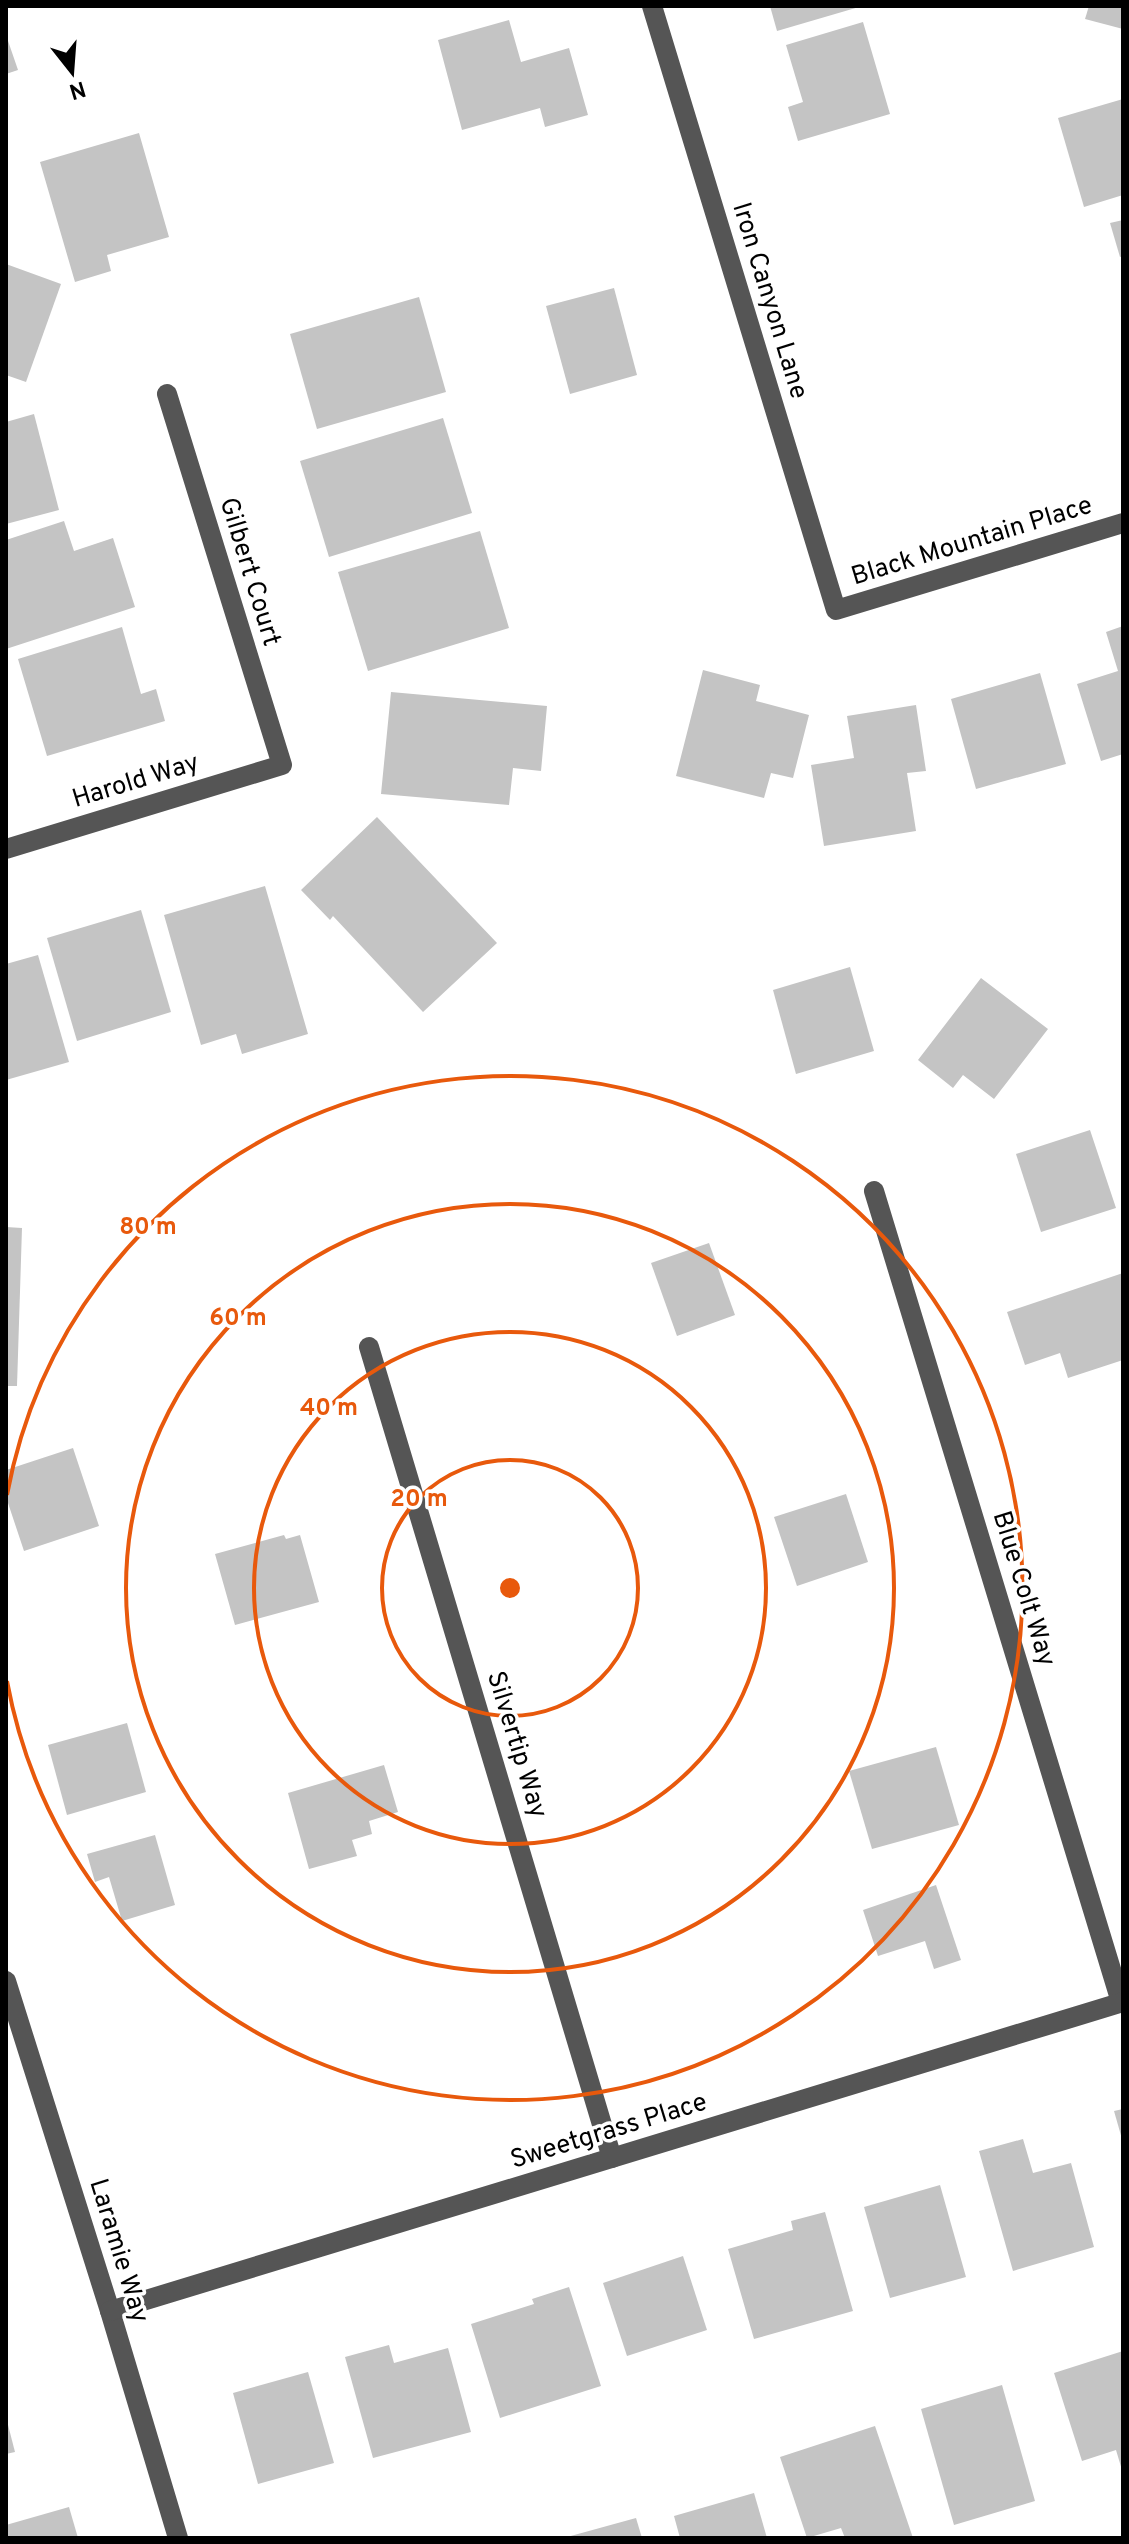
<svg xmlns="http://www.w3.org/2000/svg" width="1129" height="2544" viewBox="0 0 1129 2544" font-family="Overpass,sans-serif">
	<style>
		.building { fill: #c4c4c4 }
		.lines { fill: none; stroke-linecap: round; stroke-linejoin: round }
		.minor { stroke: #555; stroke-width: 20 }
		.ring { fill: none; stroke: #e8590c; stroke-width: 4 }
		.labels { text-anchor: middle; dominant-baseline: central; stroke-width: 7; stroke-linejoin: round; paint-order: stroke }
		.street-label { font-size: 26px; fill: #000; stroke: #fff }
		.centre { fill: #e8590c; stroke: #fff; stroke-width: 4 }
		.ring-label { font-size: 24px; text-anchor: middle; font-weight: bold; fill: #e8590c; stroke: #fff; stroke-width: 7; stroke-linejoin: round; paint-order: stroke }
	</style>
	<rect width="100%" height="100%" fill="#fff"/>
	<g class="building">
		<path d="M 770,6 L 859,6 L 859,7 L 777,31 Z"/>
		<path d="M 1089,6 L 1123,6 L 1123,29 L 1085,19 Z"/>
		<path d="M 509,20 L 521,62 L 569,48 L 588,115 L 545,127 L 540,108 L 462,130 L 438,40 Z"/>
		<path d="M 863,22 L 890,114 L 798,141 L 788,107 L 803,102 L 786,45 Z"/>
		<path d="M 6,35 L 18,70 L 6,74 Z"/>
		<path d="M 1123,99 L 1123,195 L 1084,207 L 1058,118 Z"/>
		<path d="M 139,133 L 169,237 L 107,255 L 111,271 L 75,282 L 40,162 Z"/>
		<path d="M 1123,220 L 1123,256 L 1120,257 L 1110,223 Z"/>
		<path d="M 6,264 L 61,284 L 26,382 L 6,375 Z"/>
		<path d="M 614,288 L 637,375 L 570,394 L 546,306 Z"/>
		<path d="M 419,297 L 446,392 L 317,429 L 290,334 Z"/>
		<path d="M 34,414 L 59,510 L 6,524 L 6,422 Z"/>
		<path d="M 443,418 L 472,513 L 329,557 L 300,461 Z"/>
		<path d="M 64,521 L 74,551 L 113,538 L 135,607 L 6,649 L 6,540 Z"/>
		<path d="M 480,531 L 509,628 L 368,671 L 338,572 Z"/>
		<path d="M 1123,626 L 1123,754 L 1101,761 L 1077,684 L 1118,671 L 1106,632 Z"/>
		<path d="M 122,627 L 141,694 L 156,689 L 165,721 L 47,756 L 18,659 Z"/>
		<path d="M 703,670 L 760,685 L 756,701 L 809,715 L 793,778 L 771,773 L 764,798 L 676,776 Z"/>
		<path d="M 1040,673 L 1066,764 L 976,789 L 951,699 Z"/>
		<path d="M 391,692 L 547,706 L 541,771 L 513,768 L 509,805 L 381,794 Z"/>
		<path d="M 916,705 L 926,771 L 907,773 L 916,831 L 824,846 L 811,765 L 854,758 L 847,716 Z"/>
		<path d="M 377,817 L 497,943 L 423,1012 L 333,916 L 330,920 L 301,890 Z"/>
		<path d="M 265,886 L 308,1034 L 242,1054 L 236,1034 L 201,1045 L 164,915 Z"/>
		<path d="M 141,910 L 171,1012 L 77,1041 L 47,938 Z"/>
		<path d="M 38,955 L 69,1062 L 6,1080 L 6,964 Z"/>
		<path d="M 850,967 L 874,1051 L 796,1074 L 773,990 Z"/>
		<path d="M 981,978 L 1048,1029 L 994,1099 L 963,1075 L 953,1088 L 918,1060 Z"/>
		<path d="M 1090,1130 L 1116,1208 L 1041,1232 L 1016,1154 Z"/>
		<path d="M 6,1227 L 22,1228 L 17,1386 L 6,1386 Z"/>
		<path d="M 709,1243 L 735,1315 L 677,1336 L 651,1263 Z"/>
		<path d="M 1123,1273 L 1123,1360 L 1068,1378 L 1060,1353 L 1025,1365 L 1007,1312 Z"/>
		<path d="M 73,1448 L 99,1526 L 24,1551 L 6,1497 L 6,1470 Z"/>
		<path d="M 846,1494 L 868,1562 L 797,1586 L 774,1517 Z"/>
		<path d="M 284,1535 L 286,1539 L 300,1535 L 319,1602 L 235,1625 L 215,1554 Z"/>
		<path d="M 127,1723 L 146,1792 L 67,1815 L 48,1745 Z"/>
		<path d="M 936,1747 L 959,1825 L 872,1849 L 849,1771 Z"/>
		<path d="M 384,1765 L 398,1812 L 369,1821 L 372,1834 L 352,1840 L 357,1856 L 309,1869 L 288,1793 Z"/>
		<path d="M 155,1835 L 175,1905 L 122,1921 L 109,1877 L 95,1882 L 87,1854 Z"/>
		<path d="M 936,1885 L 961,1960 L 934,1969 L 925,1941 L 878,1956 L 863,1910 Z"/>
		<path d="M 1123,2109 L 1123,2139 L 1122,2139 L 1114,2111 Z"/>
		<path d="M 1023,2139 L 1033,2173 L 1071,2163 L 1094,2247 L 1013,2271 L 979,2151 Z"/>
		<path d="M 940,2185 L 966,2277 L 890,2298 L 864,2207 Z"/>
		<path d="M 825,2212 L 853,2311 L 754,2339 L 728,2249 L 793,2230 L 791,2221 Z"/>
		<path d="M 683,2256 L 707,2330 L 627,2356 L 603,2283 Z"/>
		<path d="M 569,2287 L 601,2386 L 500,2418 L 471,2324 L 534,2304 L 532,2299 Z"/>
		<path d="M 389,2345 L 394,2363 L 448,2348 L 471,2432 L 373,2458 L 345,2357 Z"/>
		<path d="M 1123,2351 L 1123,2470 L 1122,2470 L 1116,2450 L 1082,2461 L 1054,2373 Z"/>
		<path d="M 308,2372 L 334,2463 L 258,2484 L 233,2393 Z"/>
		<path d="M 1002,2385 L 1035,2501 L 954,2525 L 921,2409 Z"/>
		<path d="M 7,2421 L 15,2452 L 6,2454 L 6,2422 Z"/>
		<path d="M 875,2426 L 913,2538 L 845,2538 L 841,2528 L 807,2538 L 780,2457 Z"/>
		<path d="M 754,2493 L 767,2538 L 680,2538 L 674,2516 Z"/>
		<path d="M 69,2507 L 78,2538 L 6,2538 L 6,2525 Z"/>
		<path d="M 636,2518 L 642,2538 L 567,2538 L 567,2537 Z"/>
	</g>
	<g class="lines">
		<g class="minor">
			<path d="M 652,6 L 836,610 L 1123,523"/>
			<path d="M 6,849 L 282,765 L 167,394"/>
			<path d="M 874,1191 L 1121,2002"/>
			<path d="M 369,1347 L 612,2158"/>
			<path d="M 6,1981 L 110,2311 L 178,2538"/>
			<path d="M 110,2311 L 1123,2002"/>
		</g>
	</g>
	<g class="ring">
		<circle cx="510" cy="1588" r="128"/>
		<circle cx="510" cy="1588" r="256"/>
		<circle cx="510" cy="1588" r="384"/>
		<path d="M7 1495A512 512 0 1 1 7 1681"/>
	</g>
	<g class="labels">
		<g class="street-label">
			<text transform="translate(769 301) rotate(73)">Iron Canyon Lane</text>
			<text transform="translate(972 542) rotate(-17)">Black Mountain Place</text>
			<text transform="translate(249 572) rotate(73)">Gilbert Court</text>
			<text transform="translate(136 782) rotate(-17)">Harold Way</text>
			<text transform="translate(1023 1589) rotate(73)">Blue Colt Way</text>
			<text transform="translate(516 1745) rotate(73)">Silvertip Way</text>
			<text transform="translate(609 2132) rotate(-17)">Sweetgrass Place</text>
			<text transform="translate(118 2251) rotate(73)">Laramie Way</text>
		</g>
	</g>
	<circle cx="510" cy="1588" r="12" class="centre"/>
	<g class="ring-label">
		<text x="148" y="1234">80 m</text>
		<text x="238" y="1325">60 m</text>
		<text x="329" y="1415">40 m</text>
		<text x="419" y="1506">20 m</text>
	</g>
	<rect width="1129" height="2544" fill="none" stroke="#000000" stroke-width="16"/>
	<g transform="translate(72 72) rotate(163)" stroke="#ffffff" stroke-width="6" paint-order="stroke">
	<path d="M0-6L14 30L0 20L-14 30Z" fill="#000000"/>
	<text y="-12" font-size="22" font-weight="bold" text-anchor="middle" fill="#000000">N</text>
	</g>
</svg>
